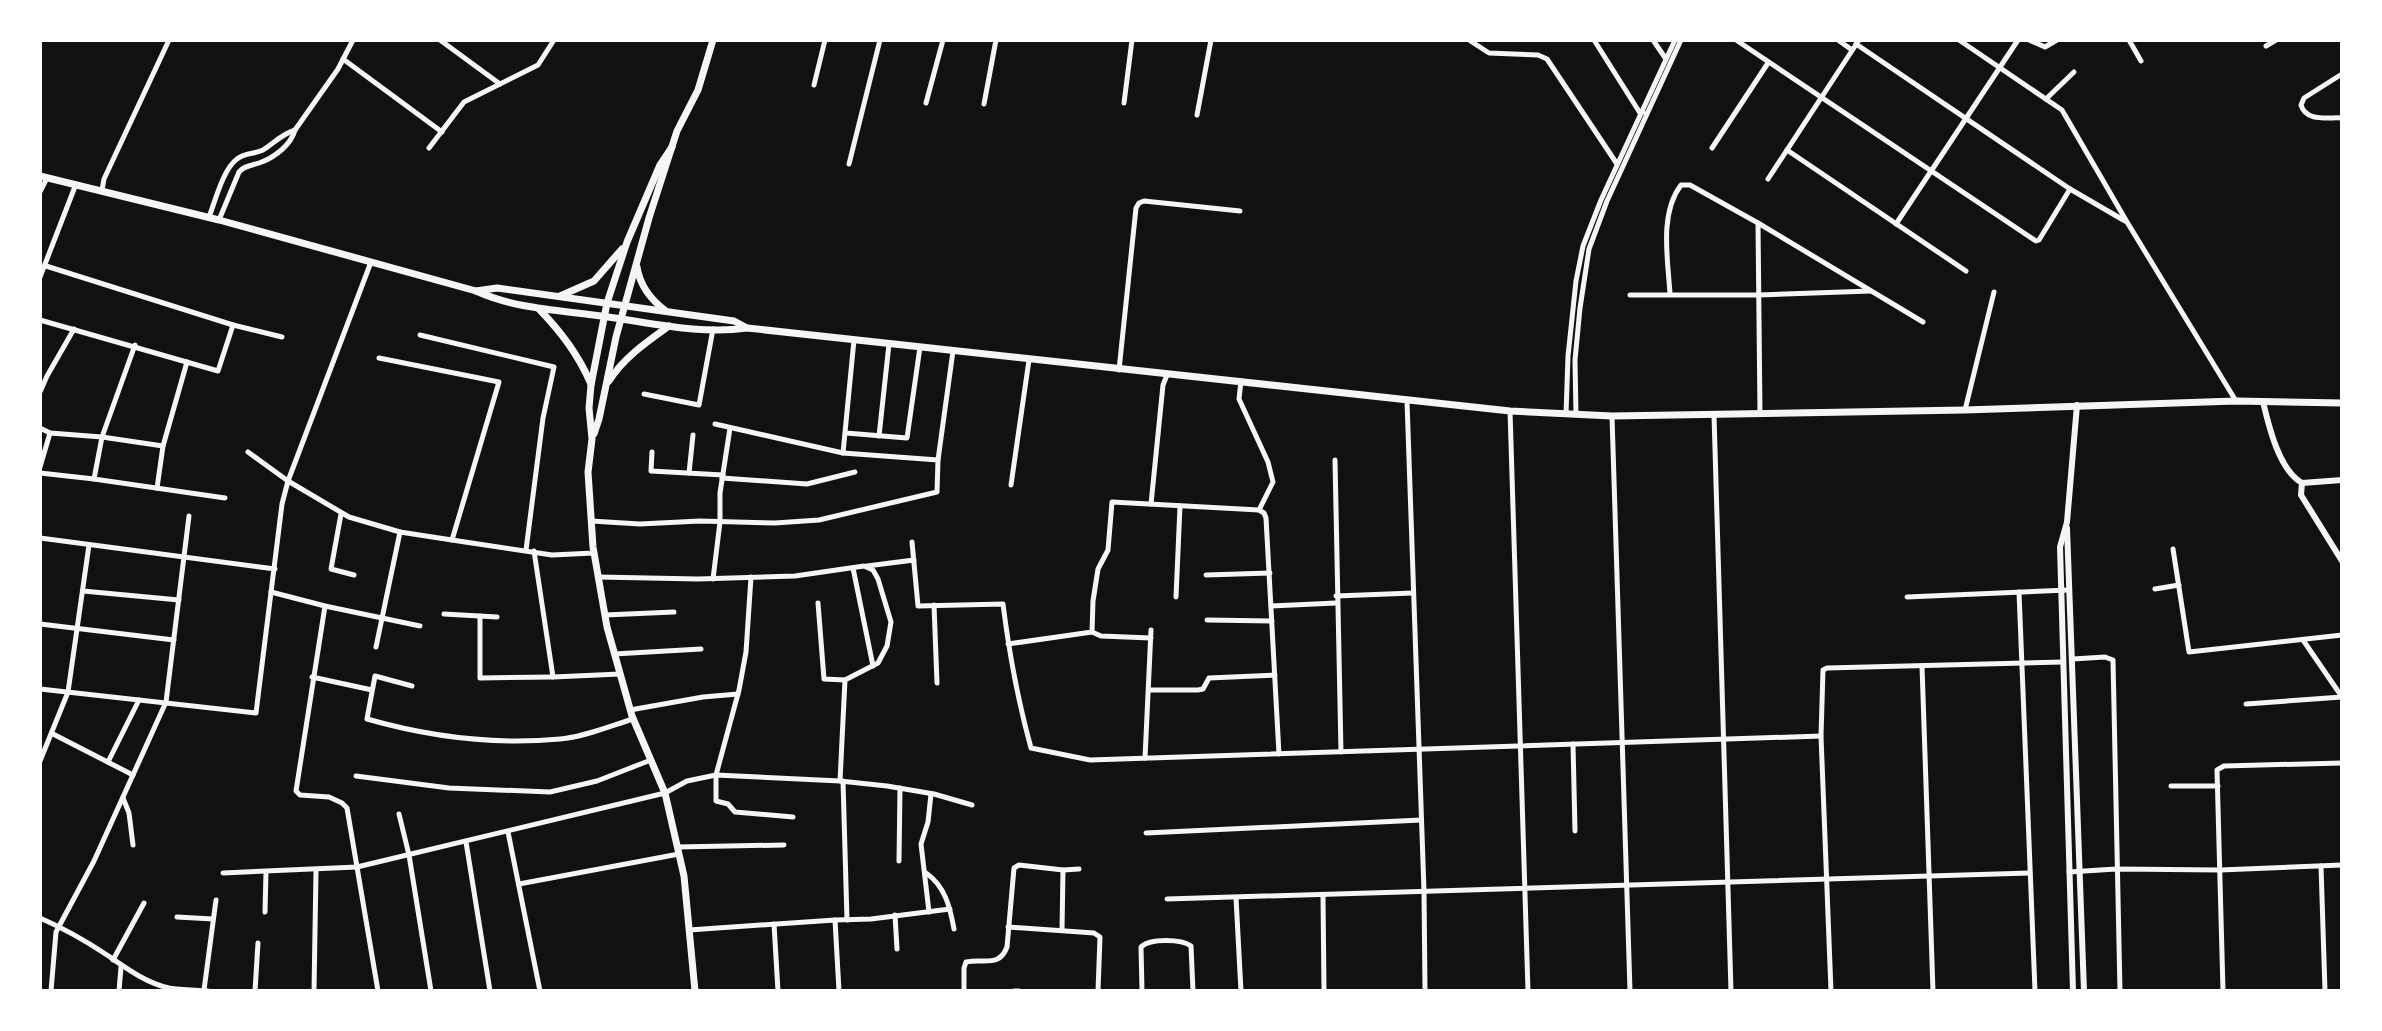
<svg xmlns="http://www.w3.org/2000/svg" width="2382" height="1031" viewBox="0 0 2382 1031" font-family="Commissioner,sans-serif">
	<style>
		.lines { fill: none; stroke-linecap: round; stroke-linejoin: round }
		.minor { stroke: #f5f5f5; stroke-width: 5 }
		.tertiary { stroke: #f5f5f5; stroke-width: 6 }
		.secondary { stroke: #f5f5f5; stroke-width: 7 }
	</style>
	<rect width="100%" height="100%" fill="#111"/>
	<g class="lines">
		<g class="minor">
			<path d="M 440,40 L 500,84"/>
			<path d="M 1469,40 L 1489,53 L 1538,55 L 1547,59 L 1617,164"/>
			<path d="M 1594,40 L 1640,113 L 1643,112"/>
			<path d="M 1653,40 L 1666,59"/>
			<path d="M 1736,40 L 2036,241 L 2039,240 L 2070,189"/>
			<path d="M 1838,40 L 1852,50"/>
			<path d="M 1959,40 L 2062,110 L 2127,222 L 2236,401"/>
			<path d="M 2029,40 L 2045,47 L 2057,40"/>
			<path d="M 2129,40 L 2141,61"/>
			<path d="M 1856,44 L 2070,189 L 2125,221"/>
			<path d="M 2266,46 L 2276,40"/>
			<path d="M 343,59 L 442,132"/>
			<path d="M 2342,74 L 2304,98 L 2301,105 C 2306,122 2327,117 2342,118"/>
			<path d="M 814,85 L 825,40"/>
			<path d="M 2046,99 L 2074,72"/>
			<path d="M 926,103 L 943,40"/>
			<path d="M 1124,103 L 1132,40"/>
			<path d="M 984,104 L 996,40"/>
			<path d="M 1197,115 L 1211,40"/>
			<path d="M 429,148 L 464,102 L 538,65 L 554,40"/>
			<path d="M 1712,148 L 1768,63"/>
			<path d="M 1787,150 L 1966,271"/>
			<path d="M 849,164 L 880,40"/>
			<path d="M 1768,179 L 1859,40"/>
			<path d="M 102,190 L 104,179 L 169,40"/>
			<path d="M 40,192 L 47,178"/>
			<path d="M 209,217 C 215,202 223,169 237,159 C 244,153 255,154 263,150 C 274,143 282,134 295,130"/>
			<path d="M 219,220 L 239,172 C 245,165 251,166 259,163 C 274,158 291,145 295,130 L 338,69 L 353,40"/>
			<path d="M 1758,223 L 1760,414"/>
			<path d="M 1896,224 L 2018,40"/>
			<path d="M 46,266 L 233,325 L 282,337"/>
			<path d="M 40,277 L 76,184"/>
			<path d="M 1670,294 C 1668,260 1659,214 1681,185 L 1690,185 L 1758,223 L 1923,322"/>
			<path d="M 1630,295 L 1759,295 L 1871,291"/>
			<path d="M 40,320 L 218,371 L 233,325"/>
			<path d="M 420,335 L 554,367 L 543,418 L 526,550"/>
			<path d="M 854,340 L 843,453 L 938,460"/>
			<path d="M 379,358 L 499,382 L 452,540"/>
			<path d="M 1119,370 L 1136,208 L 1139,203 L 1144,201 L 1240,211"/>
			<path d="M 1241,381 L 1239,399 L 1268,462 L 1273,482 L 1259,510"/>
			<path d="M 40,392 L 47,376 L 74,329"/>
			<path d="M 644,394 L 699,405 L 713,329"/>
			<path d="M 1407,401 L 1424,891 L 1425,991"/>
			<path d="M 1965,410 L 1994,292"/>
			<path d="M 1510,411 L 1528,991"/>
			<path d="M 1566,414 L 1568,356 L 1576,281 L 1583,246 L 1601,200 L 1675,40"/>
			<path d="M 1576,415 L 1575,360 L 1580,308 L 1589,249 L 1607,201 L 1681,40"/>
			<path d="M 1714,415 L 1731,991"/>
			<path d="M 1612,416 L 1630,991"/>
			<path d="M 715,424 L 843,453"/>
			<path d="M 40,428 L 50,433 L 102,437 L 163,446"/>
			<path d="M 846,433 L 907,438 L 920,347"/>
			<path d="M 879,436 L 889,344"/>
			<path d="M 248,452 L 288,481 L 349,517 L 400,532 L 465,542 L 552,555 L 594,553"/>
			<path d="M 652,452 L 651,471 L 723,475"/>
			<path d="M 1335,460 L 1341,752"/>
			<path d="M 40,467 L 50,433"/>
			<path d="M 40,473 L 94,479 L 225,498"/>
			<path d="M 689,473 L 693,435"/>
			<path d="M 722,478 L 807,484 L 855,472"/>
			<path d="M 94,479 L 102,437 L 135,345"/>
			<path d="M 1011,485 L 1029,360"/>
			<path d="M 157,488 L 163,446 L 187,362"/>
			<path d="M 1151,504 L 1163,385 L 1167,375"/>
			<path d="M 341,514 L 331,569 L 354,575"/>
			<path d="M 591,521 L 640,524 L 700,521 L 775,523 L 819,520 L 937,492 L 938,460 L 953,351"/>
			<path d="M 40,538 L 275,569"/>
			<path d="M 912,542 L 918,606 L 1003,604 C 1009,652 1018,701 1031,748 L 1090,760 L 1821,736"/>
			<path d="M 2173,549 L 2189,652 L 2342,635"/>
			<path d="M 534,551 L 553,677 L 620,674"/>
			<path d="M 867,566 L 914,560"/>
			<path d="M 853,568 L 873,666"/>
			<path d="M 1206,575 L 1270,573"/>
			<path d="M 598,577 L 698,579 L 795,576 L 864,566 L 873,570 L 878,579 L 891,622 L 887,646 L 878,663 L 845,680 L 840,781"/>
			<path d="M 751,577 L 746,652 L 739,690 L 716,775 L 716,801 L 728,804 L 735,812 L 793,817"/>
			<path d="M 713,579 L 720,522 L 720,493 L 730,428"/>
			<path d="M 2155,589 L 2179,585"/>
			<path d="M 83,591 L 179,600"/>
			<path d="M 271,592 L 325,606 L 420,626"/>
			<path d="M 2019,592 L 2035,991"/>
			<path d="M 1336,596 L 1413,593"/>
			<path d="M 1176,597 L 1180,506"/>
			<path d="M 1907,597 L 2069,590"/>
			<path d="M 818,603 L 824,679 L 845,680"/>
			<path d="M 934,605 L 937,683"/>
			<path d="M 325,606 L 296,791 L 300,795 L 329,797 L 342,803 L 347,808 L 378,991"/>
			<path d="M 1271,606 L 1336,603"/>
			<path d="M 444,614 L 497,617"/>
			<path d="M 605,615 L 674,612"/>
			<path d="M 480,616 L 480,678 L 553,677"/>
			<path d="M 1207,620 L 1272,621"/>
			<path d="M 40,624 L 174,640"/>
			<path d="M 1092,632 L 1101,636 L 1151,638"/>
			<path d="M 1008,644 L 1092,632 L 1093,601 L 1098,569 L 1108,550 L 1112,502 L 1259,510 L 1264,513 L 1266,518 L 1279,754"/>
			<path d="M 376,647 L 400,532"/>
			<path d="M 614,654 L 701,649"/>
			<path d="M 2073,659 L 2105,657 L 2113,660 L 2120,991"/>
			<path d="M 1922,666 L 1933,991"/>
			<path d="M 312,677 L 372,690"/>
			<path d="M 412,686 L 375,676 L 367,719 C 430,737 495,745 560,739 C 584,737 610,726 633,719"/>
			<path d="M 40,689 L 256,713 L 282,504 L 288,481 L 371,262"/>
			<path d="M 1150,690 L 1198,690 L 1203,689 L 1209,678 L 1275,675"/>
			<path d="M 2246,704 L 2342,697 L 2303,640"/>
			<path d="M 630,710 L 703,697 L 738,694"/>
			<path d="M 53,734 L 133,775"/>
			<path d="M 1573,744 L 1575,831"/>
			<path d="M 1145,758 L 1151,630"/>
			<path d="M 40,761 L 68,692 L 89,545"/>
			<path d="M 108,762 L 139,700"/>
			<path d="M 356,776 L 449,788 L 550,792 L 597,781 L 651,760"/>
			<path d="M 843,781 L 847,920"/>
			<path d="M 2171,786 L 2218,786"/>
			<path d="M 123,798 L 129,813 L 133,845"/>
			<path d="M 399,814 L 409,855 L 431,991"/>
			<path d="M 508,832 L 540,991"/>
			<path d="M 1146,833 L 1421,820"/>
			<path d="M 466,842 L 490,991"/>
			<path d="M 677,847 L 784,845"/>
			<path d="M 899,861 L 900,788"/>
			<path d="M 2321,866 L 2325,991"/>
			<path d="M 2069,872 L 2116,869 L 2220,870 L 2342,865"/>
			<path d="M 223,873 L 357,867 L 665,793 L 687,781 L 716,775 L 840,781 L 887,786 L 934,794 L 972,805"/>
			<path d="M 926,873 C 945,886 950,907 954,929"/>
			<path d="M 519,884 L 679,854"/>
			<path d="M 1323,895 L 1324,991"/>
			<path d="M 1236,898 L 1241,991"/>
			<path d="M 1167,899 L 2030,873"/>
			<path d="M 265,912 L 266,872"/>
			<path d="M 929,912 L 921,844 L 928,822 L 931,794"/>
			<path d="M 895,915 L 897,949"/>
			<path d="M 177,917 L 213,919"/>
			<path d="M 40,918 C 63,928 86,941 107,955 C 126,968 146,983 169,988 C 182,990 195,990 208,991"/>
			<path d="M 835,920 L 839,991"/>
			<path d="M 774,924 L 778,991"/>
			<path d="M 1008,927 L 1094,933 L 1100,937 L 1098,991"/>
			<path d="M 689,930 L 835,920 L 871,919 L 950,909"/>
			<path d="M 1062,930 L 1063,870"/>
			<path d="M 113,960 L 144,903"/>
			<path d="M 204,990 L 216,900"/>
			<path d="M 51,991 L 56,932 L 94,861 L 166,702 L 189,516"/>
			<path d="M 119,991 L 121,967"/>
			<path d="M 255,991 L 258,943"/>
			<path d="M 314,991 L 316,871"/>
			<path d="M 964,991 L 964,968 L 966,962 C 984,958 999,968 1007,947 L 1014,868 L 1019,865 L 1063,870 L 1079,869"/>
			<path d="M 1014,991 L 1019,991"/>
			<path d="M 1142,991 L 1141,947 C 1150,938 1182,939 1191,946 L 1193,991"/>
			<path d="M 1831,991 L 1821,736 L 1823,670 L 1827,668 L 2063,662"/>
			<path d="M 2223,991 L 2217,770 L 2224,766 L 2342,763"/>
		</g>
		<g class="tertiary">
			<path d="M 2263,402 C 2269,427 2279,470 2302,483 L 2301,495 L 2342,561"/>
			<path d="M 2302,483 L 2342,480"/>
			<path d="M 2067,528 L 2084,991"/>
			<path d="M 2073,991 L 2060,547 L 2067,522 L 2077,405"/>
		</g>
		<g class="secondary">
			<path d="M 672,147 L 660,165 L 627,242 L 607,303 L 591,385 L 589,408 L 592,439 L 588,472 L 593,547 L 607,627 L 632,716 L 665,793 L 684,876 L 695,991"/>
			<path d="M 40,176 L 219,220 L 476,291 C 518,310 563,310 608,317 C 652,323 702,335 747,328"/>
			<path d="M 637,267 C 640,286 651,300 666,311"/>
			<path d="M 476,291 L 497,288 L 734,321 L 747,328 L 1510,411 L 1612,416 L 1965,410 L 2236,401 L 2342,403"/>
			<path d="M 560,296 L 594,281 L 622,249"/>
			<path d="M 539,309 C 561,332 578,354 591,384"/>
			<path d="M 609,381 C 623,358 648,341 669,326"/>
			<path d="M 594,434 L 599,419 L 616,337 L 649,218 L 677,131 L 698,90 L 713,40"/>
		</g>
	</g>
	<rect width="2382" height="1031" fill="none" stroke="#ffffff" stroke-width="84"/>
</svg>
